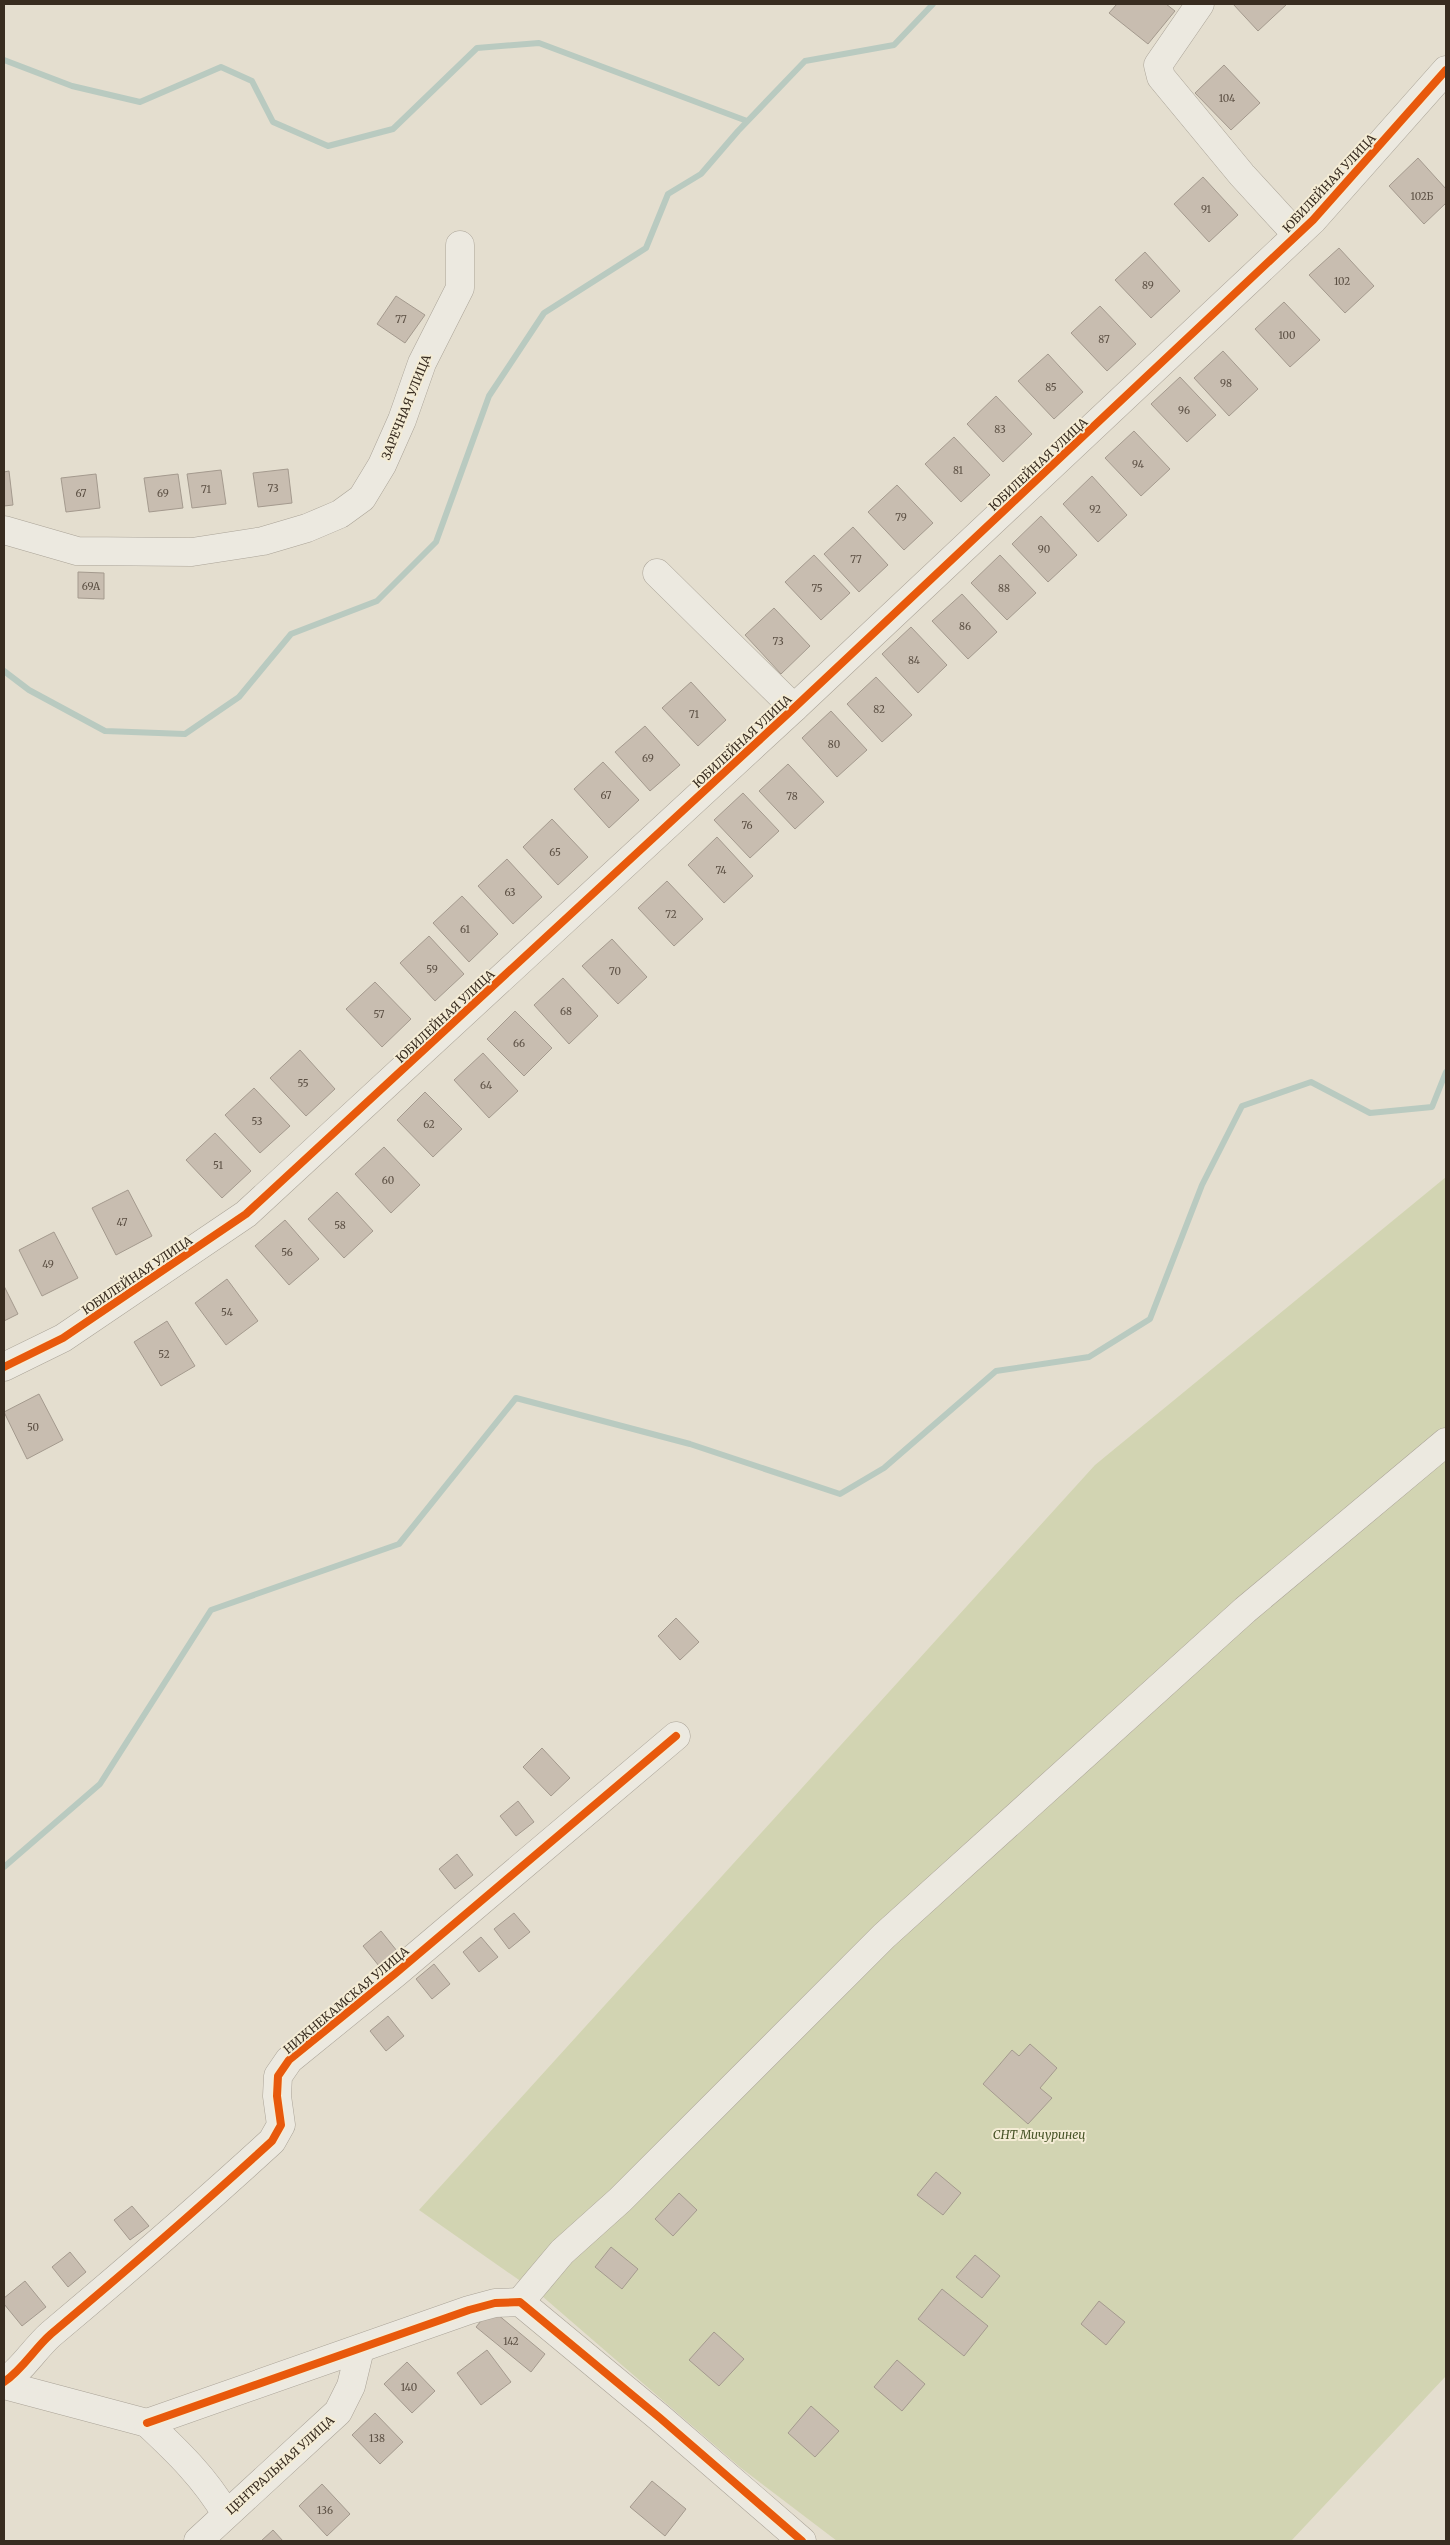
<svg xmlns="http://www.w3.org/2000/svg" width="1450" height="2545" viewBox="0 0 1450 2545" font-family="Merriweather,serif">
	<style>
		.green { fill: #d2d4b2 }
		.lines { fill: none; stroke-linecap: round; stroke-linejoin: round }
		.stream { stroke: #b9cac0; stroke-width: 6 }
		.building { fill: #c8bdb0; stroke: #a49a8e }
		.minor-casing { stroke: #aaa397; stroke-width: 29 }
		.minor { stroke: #ece9e0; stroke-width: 28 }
		.cycleway-casing { stroke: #f4ecd5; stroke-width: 11 }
		.cycleway { stroke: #e8590c; stroke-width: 8 }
		.labels { text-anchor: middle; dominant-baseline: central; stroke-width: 4; stroke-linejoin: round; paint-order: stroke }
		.number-label { font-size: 10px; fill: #5c5044 }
		.street-label { font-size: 12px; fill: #382c20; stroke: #f4ecd5 }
		.park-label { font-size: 12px; font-style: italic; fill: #475427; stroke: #f4ecd5 }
	</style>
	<rect width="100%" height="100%" fill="#e4decf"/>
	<path class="green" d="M 1446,1177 L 1446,2376 L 1291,2541 L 837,2541 L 741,2468 L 542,2296 L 419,2210 L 1095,1465 Z"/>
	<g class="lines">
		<g class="stream">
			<path d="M 4,60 L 72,86 L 140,102 L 221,67 L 252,81 L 273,122 L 328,146 L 393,129 L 477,48 L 539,43 L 747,121"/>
			<path d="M 4,671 L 29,690 L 105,731 L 185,734 L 239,697 L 291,634 L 377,601 L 436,542 L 489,396 L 544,313 L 646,248 L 668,194 L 701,174 L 738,131 L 805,61 L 894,45 L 933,4"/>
			<path d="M 4,1867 L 100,1784 L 211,1610 L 399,1544 L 516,1398 L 690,1444 L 840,1494 L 884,1468 L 996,1371 L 1089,1357 L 1150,1319 L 1202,1185 L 1242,1106 L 1311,1082 L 1370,1113 L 1432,1107 L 1446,1072"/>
		</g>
	</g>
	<g class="building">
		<path d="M 1117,4 L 1166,4 L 1175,11 L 1148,44 L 1109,13 Z"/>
		<path d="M 1233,4 L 1287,4 L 1258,31 Z"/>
		<path d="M 1224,65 L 1260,103 L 1231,130 L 1195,93 Z"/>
		<path d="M 1418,158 L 1446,189 L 1446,203 L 1424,224 L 1389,186 Z"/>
		<path d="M 1203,177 L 1238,215 L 1209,242 L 1174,204 Z"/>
		<path d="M 1339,248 L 1374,286 L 1345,313 L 1309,275 Z"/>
		<path d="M 1145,252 L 1180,291 L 1151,318 L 1115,280 Z"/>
		<path d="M 396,296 L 425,315 L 405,343 L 377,324 Z"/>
		<path d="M 1284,302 L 1320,340 L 1290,367 L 1255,329 Z"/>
		<path d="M 1100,306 L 1136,344 L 1107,371 L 1071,333 Z"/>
		<path d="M 1223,351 L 1258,389 L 1229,416 L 1194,378 Z"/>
		<path d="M 1048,354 L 1083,392 L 1054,419 L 1018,381 Z"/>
		<path d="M 1180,377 L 1216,415 L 1187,442 L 1151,404 Z"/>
		<path d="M 996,396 L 1032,434 L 1003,462 L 967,424 Z"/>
		<path d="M 1134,431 L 1170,469 L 1141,496 L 1105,458 Z"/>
		<path d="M 954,437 L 990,475 L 961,502 L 925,464 Z"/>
		<path d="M 288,469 L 292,503 L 258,507 L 253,473 Z"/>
		<path d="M 221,470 L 226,504 L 192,508 L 187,474 Z"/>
		<path d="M 9,471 L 13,505 L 4,506 L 4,472 Z"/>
		<path d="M 96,474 L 100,508 L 66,512 L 61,478 Z"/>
		<path d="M 178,474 L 183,508 L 149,512 L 144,478 Z"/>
		<path d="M 1092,476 L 1127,515 L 1098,542 L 1063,504 Z"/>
		<path d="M 897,485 L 933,523 L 904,550 L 868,512 Z"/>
		<path d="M 1041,516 L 1077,555 L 1048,582 L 1012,544 Z"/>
		<path d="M 853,527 L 888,565 L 859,592 L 824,554 Z"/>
		<path d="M 814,555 L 850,593 L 821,620 L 785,582 Z"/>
		<path d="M 1000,555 L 1036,593 L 1007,620 L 971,583 Z"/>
		<path d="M 78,572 L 104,573 L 104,599 L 78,598 Z"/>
		<path d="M 962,594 L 997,632 L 968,659 L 932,621 Z"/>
		<path d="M 774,608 L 810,646 L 781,674 L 745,635 Z"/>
		<path d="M 911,627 L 947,665 L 918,693 L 882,654 Z"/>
		<path d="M 876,677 L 912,715 L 882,742 L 847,704 Z"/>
		<path d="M 691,682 L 726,720 L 698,746 L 662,708 Z"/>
		<path d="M 831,711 L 867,750 L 837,777 L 802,738 Z"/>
		<path d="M 645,726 L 680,765 L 650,791 L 615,752 Z"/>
		<path d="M 603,762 L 639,800 L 609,828 L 574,789 Z"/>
		<path d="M 788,764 L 824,802 L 795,829 L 759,791 Z"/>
		<path d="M 743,793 L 779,831 L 750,858 L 714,820 Z"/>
		<path d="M 552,819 L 588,857 L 558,885 L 523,847 Z"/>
		<path d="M 717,837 L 753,876 L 724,903 L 688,865 Z"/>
		<path d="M 507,859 L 542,897 L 513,924 L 478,886 Z"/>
		<path d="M 667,881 L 703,919 L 674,946 L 638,908 Z"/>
		<path d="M 462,896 L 498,934 L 469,962 L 433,923 Z"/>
		<path d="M 429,936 L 464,974 L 435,1001 L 400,963 Z"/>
		<path d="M 612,939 L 647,977 L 618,1004 L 582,966 Z"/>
		<path d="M 563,978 L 598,1016 L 569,1044 L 534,1005 Z"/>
		<path d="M 375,982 L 411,1019 L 382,1047 L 346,1009 Z"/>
		<path d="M 515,1011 L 552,1048 L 524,1076 L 487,1039 Z"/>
		<path d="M 300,1050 L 335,1089 L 306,1116 L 270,1078 Z"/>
		<path d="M 483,1053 L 518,1091 L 489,1118 L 454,1080 Z"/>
		<path d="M 254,1088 L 290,1126 L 260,1153 L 225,1115 Z"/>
		<path d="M 425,1092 L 462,1129 L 433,1157 L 397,1120 Z"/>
		<path d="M 215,1133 L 251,1171 L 222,1198 L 186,1160 Z"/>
		<path d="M 384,1147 L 420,1185 L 391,1213 L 355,1174 Z"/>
		<path d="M 128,1190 L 152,1236 L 116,1255 L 92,1208 Z"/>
		<path d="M 337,1192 L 373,1231 L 344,1258 L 308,1219 Z"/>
		<path d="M 285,1220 L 319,1259 L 289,1285 L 255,1246 Z"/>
		<path d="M 54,1232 L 78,1278 L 42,1296 L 19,1250 Z"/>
		<path d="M 227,1279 L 258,1321 L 226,1345 L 195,1303 Z"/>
		<path d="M 4,1286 L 18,1314 L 4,1321 Z"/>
		<path d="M 167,1321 L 195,1366 L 161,1386 L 134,1342 Z"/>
		<path d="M 39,1394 L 63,1440 L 27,1459 L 4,1412 Z"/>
		<path d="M 676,1618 L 699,1642 L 680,1660 L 658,1636 Z"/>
		<path d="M 542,1748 L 570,1778 L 551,1796 L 523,1767 Z"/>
		<path d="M 518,1801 L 534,1822 L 516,1836 L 500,1816 Z"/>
		<path d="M 457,1854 L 473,1875 L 455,1889 L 439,1869 Z"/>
		<path d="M 514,1913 L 530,1932 L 509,1949 L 494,1929 Z"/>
		<path d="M 381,1931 L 397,1951 L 379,1966 L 363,1946 Z"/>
		<path d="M 481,1937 L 498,1957 L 479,1972 L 463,1952 Z"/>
		<path d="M 434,1964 L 450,1984 L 432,1999 L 416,1979 Z"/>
		<path d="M 388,2016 L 404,2036 L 386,2051 L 370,2031 Z"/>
		<path d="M 1030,2044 L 1057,2068 L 1040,2088 L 1052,2098 L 1028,2124 L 983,2084 L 1012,2050 L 1019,2056 Z"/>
		<path d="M 936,2172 L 961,2193 L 943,2215 L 917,2195 Z"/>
		<path d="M 679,2193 L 697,2210 L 673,2236 L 655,2219 Z"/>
		<path d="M 132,2206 L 149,2226 L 130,2240 L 114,2220 Z"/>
		<path d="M 611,2247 L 638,2269 L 622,2289 L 595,2267 Z"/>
		<path d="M 70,2252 L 86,2272 L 68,2287 L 52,2267 Z"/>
		<path d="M 975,2255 L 1000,2276 L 982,2298 L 956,2277 Z"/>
		<path d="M 25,2281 L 46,2307 L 22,2326 L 4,2304 L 4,2298 Z"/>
		<path d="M 942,2289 L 988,2326 L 964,2356 L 918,2319 Z"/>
		<path d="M 1099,2301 L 1125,2322 L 1106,2345 L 1081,2324 Z"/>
		<path d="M 491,2309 L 545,2354 L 531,2372 L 476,2327 Z"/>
		<path d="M 714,2332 L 744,2359 L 719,2386 L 689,2360 Z"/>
		<path d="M 487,2350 L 511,2382 L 481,2405 L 457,2373 Z"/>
		<path d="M 897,2360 L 925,2384 L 902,2411 L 874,2387 Z"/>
		<path d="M 407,2362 L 435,2391 L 412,2413 L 384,2384 Z"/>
		<path d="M 811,2406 L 839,2431 L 815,2457 L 788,2433 Z"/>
		<path d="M 375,2413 L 403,2442 L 380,2464 L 352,2435 Z"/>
		<path d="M 652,2481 L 686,2509 L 665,2536 L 630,2507 Z"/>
		<path d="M 322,2484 L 350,2514 L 327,2536 L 299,2506 Z"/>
		<path d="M 273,2530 L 283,2541 L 261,2541 Z"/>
	</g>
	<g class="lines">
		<g class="minor-casing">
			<g id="minor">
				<path d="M 1200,4 L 1158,65 L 1161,77 L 1242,175 L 1297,235"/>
				<path d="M 4,530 L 77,551 L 192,552 L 263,541 L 307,528 L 340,514 L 362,498 L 382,465 L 402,420 L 422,363 L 460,288 L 460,245"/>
				<path d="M 657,573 L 794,708"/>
				<path d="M 4,1367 L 63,1338 L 246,1214 L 794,708 L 1313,220 L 1446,70"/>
				<path d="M 520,2302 L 562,2252 L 620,2200 L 884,1936 L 1245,1610 L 1446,1442"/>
				<path d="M 4,2382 C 23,2369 34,2349 51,2334 C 126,2271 200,2207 272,2141 L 281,2125 L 277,2096 L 278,2076 L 289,2060 L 396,1973 L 676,1736"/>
				<path d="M 4,2385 L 147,2423"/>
				<path d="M 147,2423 L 469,2310 L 495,2303 L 520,2302 L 660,2418 L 802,2541"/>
				<path d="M 147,2423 C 177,2451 205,2478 226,2514"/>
				<path d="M 198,2541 L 338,2412 L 351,2386 L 360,2349"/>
			</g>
		</g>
		<use href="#minor" class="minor"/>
		<g class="cycleway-casing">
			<g id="cycleway">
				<path d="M 4,1367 L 63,1338 L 246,1214 L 794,708 L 1313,220 L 1446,70"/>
				<path d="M 4,2382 C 23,2369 34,2349 51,2334 C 126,2271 200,2207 272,2141 L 281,2125 L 277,2096 L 278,2076 L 289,2060 L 396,1973 L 676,1736"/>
				<path d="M 147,2423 L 469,2310 L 495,2303 L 520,2302 L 660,2418 L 802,2541"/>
			</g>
		</g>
		<use href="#cycleway" class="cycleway"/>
	</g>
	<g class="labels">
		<g class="number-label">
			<text x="1227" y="98">104</text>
			<text x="1422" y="196">102Б</text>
			<text x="1206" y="209">91</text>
			<text x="1342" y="281">102</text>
			<text x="1148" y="285">89</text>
			<text x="401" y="319">77</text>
			<text x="1287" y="335">100</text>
			<text x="1104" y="339">87</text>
			<text x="1226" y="383">98</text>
			<text x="1051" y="387">85</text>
			<text x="1184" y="410">96</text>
			<text x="1000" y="429">83</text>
			<text x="1138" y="464">94</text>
			<text x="958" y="470">81</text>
			<text x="273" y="488">73</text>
			<text x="206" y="489">71</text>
			<text x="81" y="493">67</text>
			<text x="163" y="493">69</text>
			<text x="1095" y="509">92</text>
			<text x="901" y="517">79</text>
			<text x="1044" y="549">90</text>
			<text x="856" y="559">77</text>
			<text x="91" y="586">69А</text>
			<text x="817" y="588">75</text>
			<text x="1004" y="588">88</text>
			<text x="965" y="626">86</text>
			<text x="778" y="641">73</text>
			<text x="914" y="660">84</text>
			<text x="879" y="709">82</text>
			<text x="694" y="714">71</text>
			<text x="834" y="744">80</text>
			<text x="648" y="758">69</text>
			<text x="606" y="795">67</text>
			<text x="792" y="796">78</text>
			<text x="747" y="825">76</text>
			<text x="555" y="852">65</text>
			<text x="721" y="870">74</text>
			<text x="510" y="892">63</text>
			<text x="671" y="914">72</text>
			<text x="465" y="929">61</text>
			<text x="432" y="969">59</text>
			<text x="615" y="971">70</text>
			<text x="566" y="1011">68</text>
			<text x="379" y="1014">57</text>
			<text x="519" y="1043">66</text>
			<text x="303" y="1083">55</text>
			<text x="486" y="1085">64</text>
			<text x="257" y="1121">53</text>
			<text x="429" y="1124">62</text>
			<text x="218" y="1165">51</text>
			<text x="388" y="1180">60</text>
			<text x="122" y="1222">47</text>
			<text x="340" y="1225">58</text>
			<text x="287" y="1252">56</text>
			<text x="48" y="1264">49</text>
			<text x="227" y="1312">54</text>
			<text x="164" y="1354">52</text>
			<text x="33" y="1427">50</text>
			<text x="511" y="2341">142</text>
			<text x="409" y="2387">140</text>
			<text x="377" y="2438">138</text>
			<text x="325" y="2510">136</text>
		</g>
		<g class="street-label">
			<text transform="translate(1329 183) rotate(-47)">ЮБИЛЕЙНАЯ УЛИЦА</text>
			<text transform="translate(406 407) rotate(-68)">ЗАРЕЧНАЯ УЛИЦА</text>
			<text transform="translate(1038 464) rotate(-43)">ЮБИЛЕЙНАЯ УЛИЦА</text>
			<text transform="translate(742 741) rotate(-43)">ЮБИЛЕЙНАЯ УЛИЦА</text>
			<text transform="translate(445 1016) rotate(-43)">ЮБИЛЕЙНАЯ УЛИЦА</text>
			<text transform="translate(137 1275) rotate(-34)">ЮБИЛЕЙНАЯ УЛИЦА</text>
			<text transform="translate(346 2000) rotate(-40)">НИЖНЕКАМСКАЯ УЛИЦА</text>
			<text transform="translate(280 2465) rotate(-42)">ЦЕНТРАЛЬНАЯ УЛИЦА</text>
		</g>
		<g class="park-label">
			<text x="1039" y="2134">СНТ Мичуринец</text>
		</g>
	</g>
	<rect width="1450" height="2545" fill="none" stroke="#382c20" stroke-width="10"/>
</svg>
